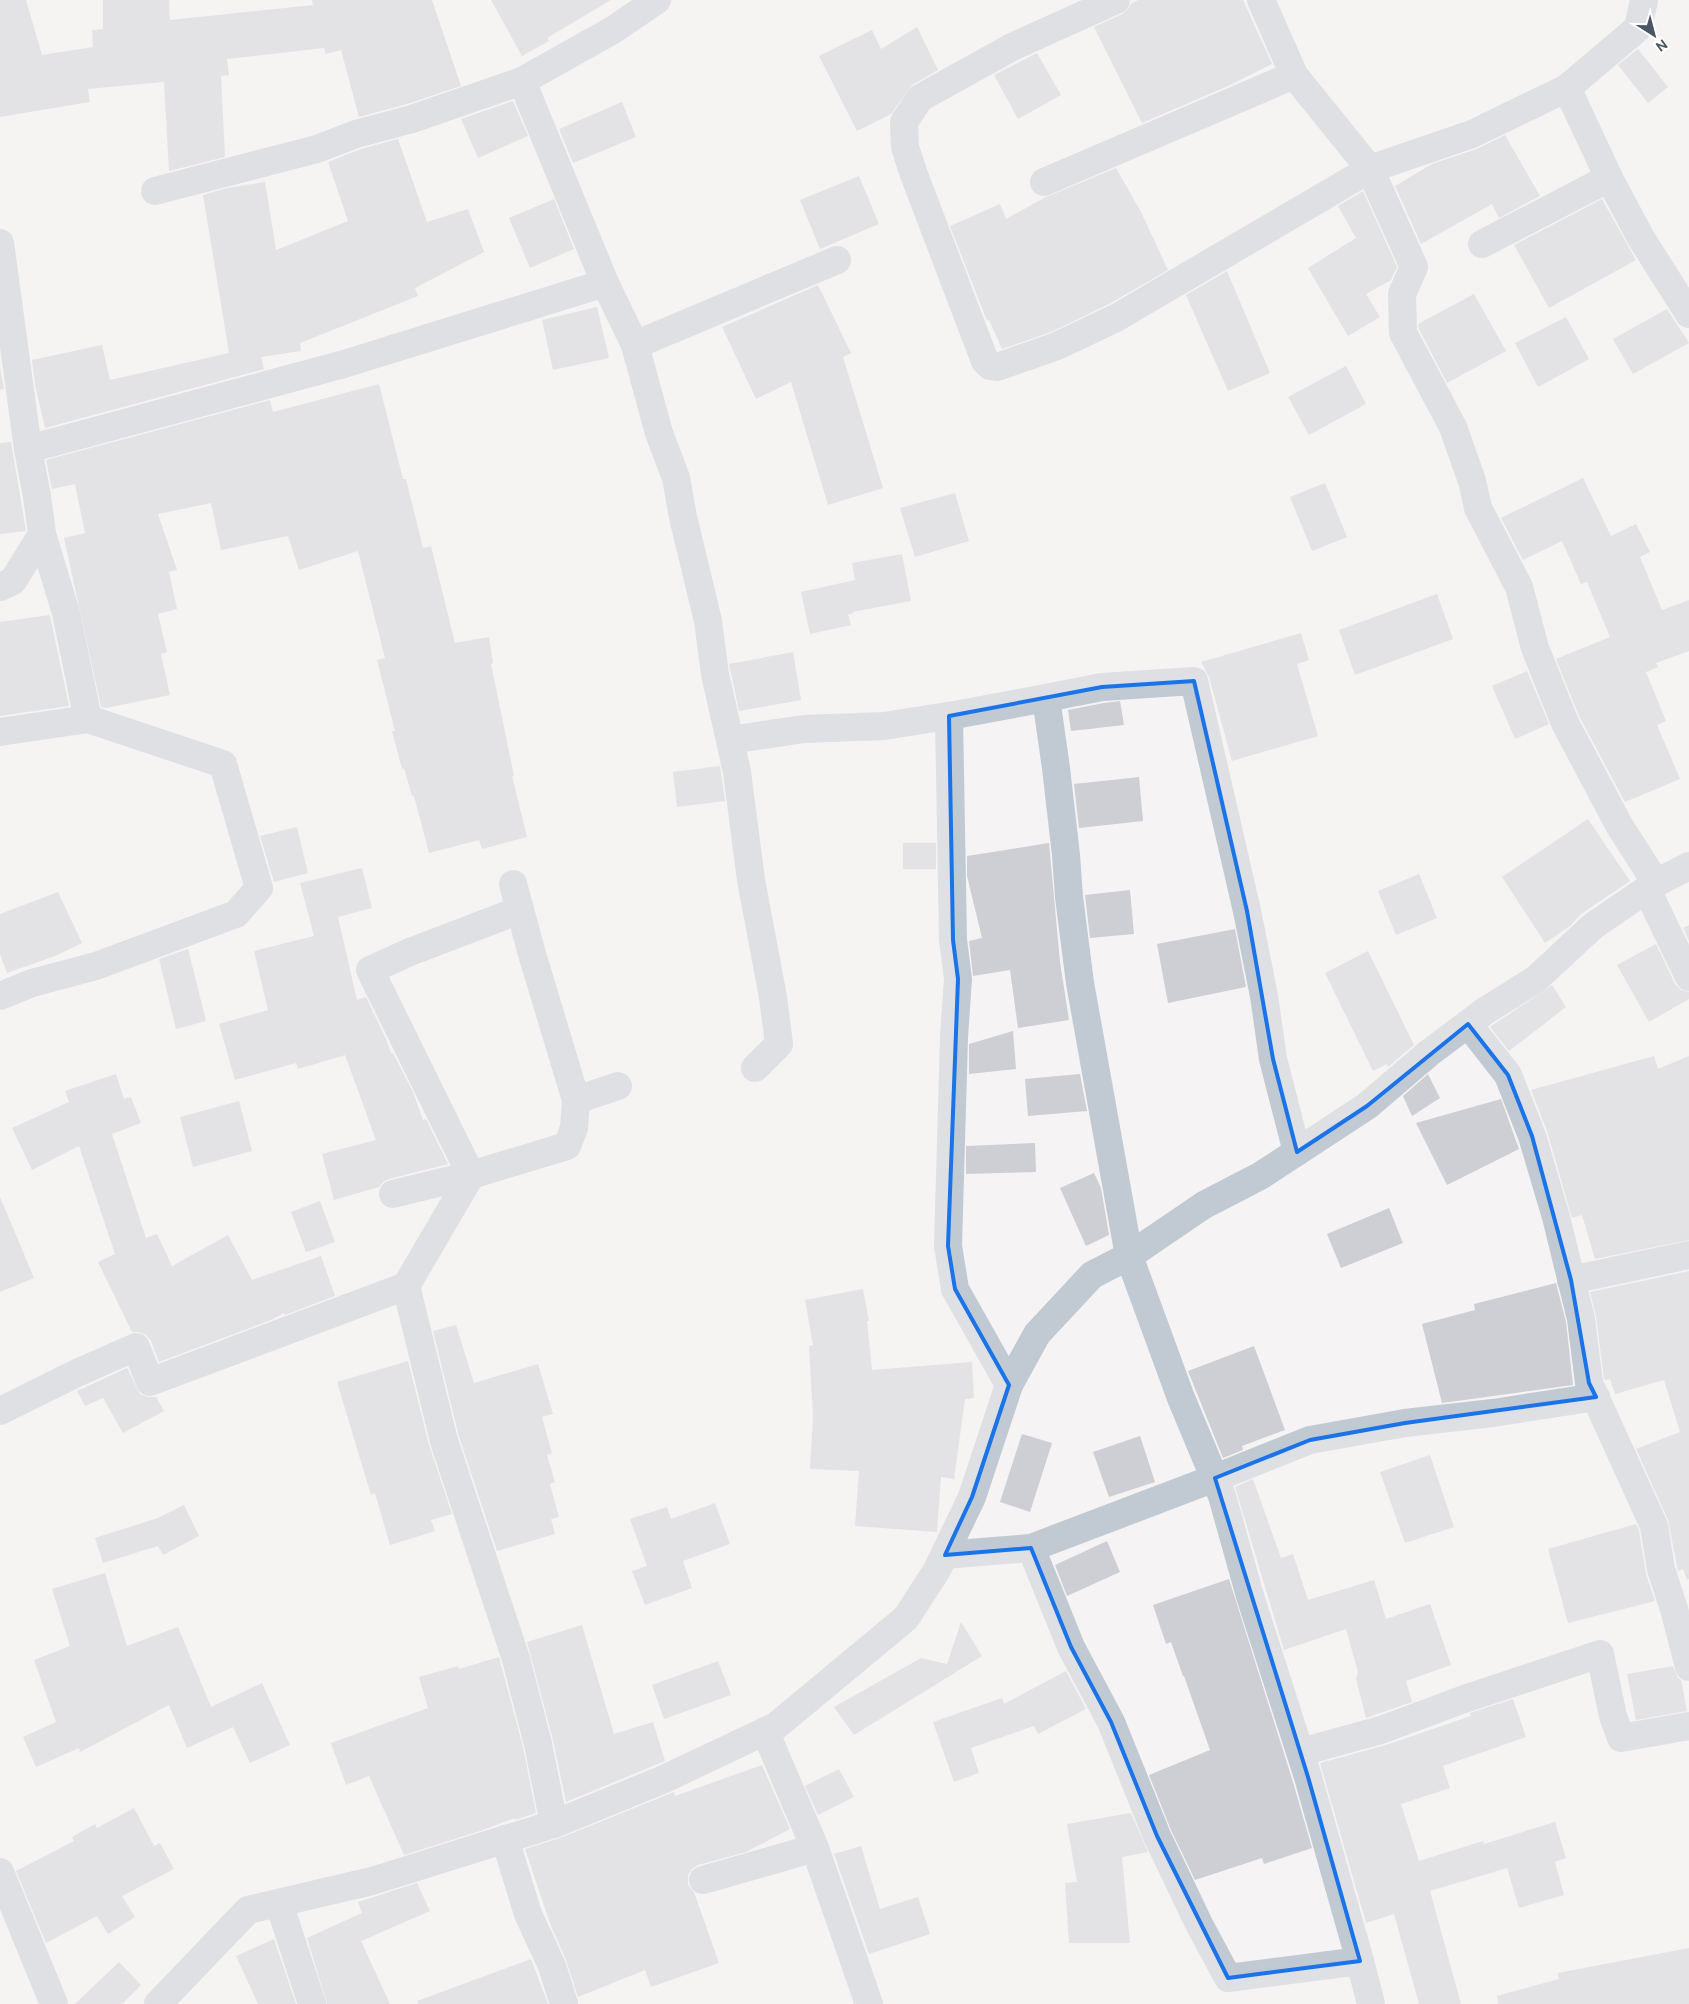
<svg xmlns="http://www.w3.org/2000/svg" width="1689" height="2004" viewBox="0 0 1689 2004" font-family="Ubuntu,sans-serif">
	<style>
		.building { fill: #cdcfd5 }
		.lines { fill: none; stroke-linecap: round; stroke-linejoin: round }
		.minor { stroke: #c1cad2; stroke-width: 28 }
		.marked { fill: none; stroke: #1a73e8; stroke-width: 4; stroke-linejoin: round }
	</style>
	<rect width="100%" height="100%" fill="#f5f3f3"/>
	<g class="building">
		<path d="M 0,0 L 26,0 L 42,55 L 93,47 L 92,30 L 103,29 L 103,0 L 169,0 L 170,20 L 313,5 L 312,0 L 432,0 L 461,86 L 407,104 L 359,117 L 341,50 L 326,54 L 324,48 L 227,59 L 229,75 L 221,76 L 225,157 L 169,171 L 164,82 L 88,89 L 90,102 L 0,117 Z"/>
		<path d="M 491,0 L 611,0 L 547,38 L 549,41 L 522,56 Z"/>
		<path d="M 1138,0 L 1243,0 L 1272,64 L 1228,86 L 1142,123 L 1094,27 L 1122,14 L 1128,9 L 1131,4 Z"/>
		<path d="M 917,27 L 938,70 L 912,85 L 891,114 L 857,131 L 819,56 L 872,30 L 881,49 Z"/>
		<path d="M 1638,49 L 1668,87 L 1648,103 L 1618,65 Z"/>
		<path d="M 1037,53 L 1061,95 L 1018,119 L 994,75 Z"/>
		<path d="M 513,101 L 528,136 L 478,158 L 461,119 Z"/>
		<path d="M 622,102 L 636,137 L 573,163 L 559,129 Z"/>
		<path d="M 1505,135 L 1540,196 L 1499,218 L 1492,204 L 1421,244 L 1395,186 L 1432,164 L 1477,149 Z"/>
		<path d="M 398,139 L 427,222 L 468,209 L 484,252 L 415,288 L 418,296 L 300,343 L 301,351 L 261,357 L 264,369 L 45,428 L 35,385 L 32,360 L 102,345 L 110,380 L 229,353 L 203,195 L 227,188 L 265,182 L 276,250 L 348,221 L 328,162 L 361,149 Z"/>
		<path d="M 1116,168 L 1141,212 L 1168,270 L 1109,304 L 1051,332 L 1002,349 L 989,320 L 987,321 L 950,226 L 1000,204 L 1006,219 L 1046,197 Z"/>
		<path d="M 859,176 L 879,224 L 820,249 L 800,200 Z"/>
		<path d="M 1363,191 L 1397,267 L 1391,280 L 1366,294 L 1380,317 L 1348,336 L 1308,268 L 1356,238 L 1338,206 Z"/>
		<path d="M 554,199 L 574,249 L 530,268 L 509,218 Z"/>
		<path d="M 1602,199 L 1636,260 L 1549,308 L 1514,245 Z"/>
		<path d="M 1227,271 L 1270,373 L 1228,391 L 1186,295 Z"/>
		<path d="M 818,285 L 851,353 L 843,357 L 883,488 L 828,505 L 791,382 L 756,399 L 722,327 Z"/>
		<path d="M 1474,294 L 1506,351 L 1447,383 L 1419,329 L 1418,324 Z"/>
		<path d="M 597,307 L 609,358 L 553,370 L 542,320 Z"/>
		<path d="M 1667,309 L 1689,343 L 1633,374 L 1613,339 Z"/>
		<path d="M 1566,317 L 1589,359 L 1538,387 L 1515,343 Z"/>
		<path d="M 1346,366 L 1366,404 L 1309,435 L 1288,397 Z"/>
		<path d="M 0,367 L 4,389 L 0,390 Z"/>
		<path d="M 379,384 L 403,479 L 406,479 L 423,548 L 431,546 L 455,643 L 489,637 L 493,663 L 491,664 L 514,776 L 512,776 L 527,837 L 482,849 L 479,840 L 429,853 L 414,796 L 412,796 L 404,768 L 402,769 L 392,731 L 395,731 L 377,660 L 385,658 L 358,551 L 299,570 L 288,536 L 221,550 L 211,503 L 158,514 L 177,570 L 169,572 L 177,609 L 158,614 L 167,652 L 161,654 L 170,695 L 106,708 L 101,707 L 64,538 L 85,533 L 75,484 L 52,489 L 46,460 L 270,400 L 273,412 Z"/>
		<path d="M 11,442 L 26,531 L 0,534 L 0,443 Z"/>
		<path d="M 1583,478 L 1611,536 L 1636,524 L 1650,552 L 1640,557 L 1662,610 L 1689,600 L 1689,651 L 1656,663 L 1658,667 L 1646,672 L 1666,721 L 1657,725 L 1680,779 L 1625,802 L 1579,716 L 1556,659 L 1610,637 L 1587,582 L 1581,584 L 1562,541 L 1523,560 L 1501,518 Z"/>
		<path d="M 1325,483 L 1347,537 L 1312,551 L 1290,497 Z"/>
		<path d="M 955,493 L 969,541 L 915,557 L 900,508 Z"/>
		<path d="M 902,554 L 911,601 L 852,612 L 853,614 L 848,614 L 851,625 L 810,634 L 801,592 L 855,580 L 852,563 Z"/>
		<path d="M 1437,594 L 1453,639 L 1355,675 L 1339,630 Z"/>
		<path d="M 50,615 L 69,706 L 0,716 L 0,622 Z"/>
		<path d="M 1301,633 L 1309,660 L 1297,664 L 1318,736 L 1232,761 L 1209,677 L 1201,662 Z"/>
		<path d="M 793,652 L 801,700 L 739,711 L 729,664 Z"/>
		<path d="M 1527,671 L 1549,724 L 1515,739 L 1492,686 Z"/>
		<path d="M 1120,701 L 1124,725 L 1071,731 L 1068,710 L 1104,703 Z"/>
		<path d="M 720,766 L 725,801 L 677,807 L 673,772 Z"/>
		<path d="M 1139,777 L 1143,821 L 1079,828 L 1074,784 Z"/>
		<path d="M 1588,819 L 1630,881 L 1581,914 L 1570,926 L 1545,943 L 1502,877 Z"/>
		<path d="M 297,827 L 308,873 L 274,882 L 260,836 Z"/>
		<rect x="903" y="843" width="33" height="26"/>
		<path d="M 1049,843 L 1060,962 L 1069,1020 L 1018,1028 L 1010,970 L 973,976 L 969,941 L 982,938 L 967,876 L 967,856 Z"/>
		<path d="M 362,868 L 372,908 L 338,917 L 357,1000 L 366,997 L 386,1039 L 391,1053 L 393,1053 L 413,1092 L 423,1120 L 426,1119 L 448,1164 L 389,1179 L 383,1182 L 379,1187 L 334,1200 L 322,1154 L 376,1140 L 345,1055 L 298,1069 L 296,1063 L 235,1080 L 219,1024 L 268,1010 L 254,951 L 314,936 L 300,883 Z"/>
		<path d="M 1419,874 L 1437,918 L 1396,935 L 1378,891 Z"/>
		<path d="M 1130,890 L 1134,934 L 1090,938 L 1085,895 Z"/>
		<path d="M 58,892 L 82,943 L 55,956 L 7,973 L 0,954 L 0,914 Z"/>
		<path d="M 1689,925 L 1689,941 L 1683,928 Z"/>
		<path d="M 1235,929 L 1246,987 L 1168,1003 L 1157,944 Z"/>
		<path d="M 1656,944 L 1675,984 L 1681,990 L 1689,992 L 1689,999 L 1649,1022 L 1617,965 Z"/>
		<path d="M 188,949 L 206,1021 L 176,1029 L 159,959 Z"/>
		<path d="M 1368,951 L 1414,1045 L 1388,1067 L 1387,1064 L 1373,1071 L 1325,973 Z"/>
		<path d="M 1552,985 L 1566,1007 L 1509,1051 L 1490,1027 Z"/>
		<path d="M 1013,1031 L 1016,1069 L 969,1074 L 969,1044 Z"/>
		<path d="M 1654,1056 L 1658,1069 L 1689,1056 L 1689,1240 L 1595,1259 L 1582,1215 L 1572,1218 L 1547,1131 L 1531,1090 Z"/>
		<path d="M 116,1074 L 124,1099 L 131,1097 L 141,1123 L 112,1134 L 146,1238 L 157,1234 L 172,1266 L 228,1235 L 252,1280 L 321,1256 L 335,1296 L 285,1315 L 284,1313 L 271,1320 L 159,1362 L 151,1341 L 146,1335 L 138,1332 L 132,1332 L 98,1262 L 115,1254 L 79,1146 L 32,1170 L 12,1128 L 69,1102 L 65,1091 Z"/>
		<path d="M 1080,1074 L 1087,1111 L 1028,1116 L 1025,1079 Z"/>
		<path d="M 1428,1074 L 1440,1098 L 1412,1116 L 1403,1096 Z"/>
		<path d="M 1501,1099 L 1519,1149 L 1447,1185 L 1416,1123 Z"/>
		<path d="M 239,1101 L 252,1151 L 193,1167 L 180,1117 Z"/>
		<path d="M 1035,1143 L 1036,1172 L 966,1174 L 966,1146 Z"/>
		<path d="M 1094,1173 L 1101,1188 L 1109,1235 L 1086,1246 L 1060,1188 Z"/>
		<path d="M 0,1197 L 34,1278 L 0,1292 Z"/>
		<path d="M 320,1201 L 335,1242 L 306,1252 L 291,1212 Z"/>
		<path d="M 1389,1208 L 1403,1243 L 1341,1268 L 1327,1234 Z"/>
		<path d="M 1689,1271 L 1689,1579 L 1687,1580 L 1683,1569 L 1678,1571 L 1668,1520 L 1636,1449 L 1680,1432 L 1664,1380 L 1615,1394 L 1610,1379 L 1605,1380 L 1604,1379 L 1596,1317 L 1590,1292 Z"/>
		<path d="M 1556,1283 L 1566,1322 L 1573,1385 L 1442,1403 L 1422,1324 L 1475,1310 L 1474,1304 Z"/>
		<path d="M 863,1289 L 869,1321 L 867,1321 L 872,1370 L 972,1362 L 974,1398 L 965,1399 L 954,1479 L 941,1477 L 937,1532 L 855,1526 L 859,1471 L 810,1469 L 813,1417 L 809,1346 L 813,1345 L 805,1300 Z"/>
		<path d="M 456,1325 L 474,1383 L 538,1364 L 553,1414 L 542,1417 L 552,1453 L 547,1455 L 555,1482 L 550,1484 L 559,1517 L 551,1519 L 555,1534 L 497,1551 L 459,1437 L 433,1331 Z"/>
		<path d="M 1254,1346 L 1285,1430 L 1242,1446 L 1243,1450 L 1223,1458 L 1188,1371 Z"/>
		<path d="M 408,1361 L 429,1445 L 452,1514 L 431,1520 L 435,1531 L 390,1545 L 375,1493 L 371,1495 L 337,1382 Z"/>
		<path d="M 127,1368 L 140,1394 L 147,1397 L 156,1397 L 164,1411 L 123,1433 L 103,1398 L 85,1406 L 77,1391 Z"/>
		<path d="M 1022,1434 L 1052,1443 L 1030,1512 L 1000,1502 Z"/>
		<path d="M 1140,1436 L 1155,1482 L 1109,1497 L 1093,1452 Z"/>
		<path d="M 1430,1455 L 1454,1527 L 1405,1543 L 1380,1472 Z"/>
		<path d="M 1253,1479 L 1281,1558 L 1293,1554 L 1308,1600 L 1374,1580 L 1386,1619 L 1430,1604 L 1451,1665 L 1406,1681 L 1412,1702 L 1366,1718 L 1356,1679 L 1358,1672 L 1346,1629 L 1284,1650 L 1235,1487 Z"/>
		<path d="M 715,1503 L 730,1544 L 683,1561 L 692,1588 L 645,1605 L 632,1571 L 647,1566 L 630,1519 L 667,1507 L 671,1519 Z"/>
		<path d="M 184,1505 L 199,1536 L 163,1555 L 158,1546 L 103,1563 L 95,1538 L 158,1518 Z"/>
		<path d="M 1636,1524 L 1639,1531 L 1646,1574 L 1655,1601 L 1568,1623 L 1548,1549 Z"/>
		<path d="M 1107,1541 L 1120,1572 L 1067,1596 L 1055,1565 Z"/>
		<path d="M 105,1573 L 127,1646 L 178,1627 L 211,1707 L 262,1683 L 290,1745 L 250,1763 L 233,1727 L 187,1748 L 169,1705 L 80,1752 L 79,1748 L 36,1767 L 23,1737 L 56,1722 L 34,1660 L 70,1646 L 52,1589 Z"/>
		<path d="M 1229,1579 L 1293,1782 L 1312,1848 L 1264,1864 L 1262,1858 L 1195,1880 L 1171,1830 L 1149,1775 L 1210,1750 L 1184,1676 L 1183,1676 L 1171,1642 L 1166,1644 L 1153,1605 Z"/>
		<path d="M 961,1622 L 982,1656 L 854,1735 L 834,1707 L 921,1658 L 947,1664 Z"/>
		<path d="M 582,1625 L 614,1734 L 653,1722 L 665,1761 L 566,1802 L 553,1740 L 527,1642 Z"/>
		<path d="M 499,1657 L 523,1747 L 536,1813 L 515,1820 L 515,1818 L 480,1831 L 404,1855 L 369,1776 L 346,1785 L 331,1743 L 428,1708 L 419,1677 L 458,1666 L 459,1669 Z"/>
		<path d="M 718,1661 L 731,1695 L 664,1719 L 652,1685 Z"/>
		<path d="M 1673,1666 L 1678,1678 L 1681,1680 L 1687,1711 L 1636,1720 L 1627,1674 Z"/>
		<path d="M 1066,1671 L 1086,1709 L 1038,1734 L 1034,1726 L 971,1748 L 979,1773 L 954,1782 L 933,1722 L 1002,1698 L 1004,1704 Z"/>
		<path d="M 1513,1699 L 1526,1737 L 1443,1766 L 1450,1788 L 1401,1804 L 1419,1861 L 1483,1841 L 1484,1844 L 1555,1822 L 1566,1858 L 1555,1862 L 1564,1895 L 1519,1908 L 1507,1868 L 1430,1891 L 1461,2004 L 1419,2004 L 1394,1914 L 1366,1923 L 1320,1763 L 1386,1745 L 1471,1716 L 1470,1713 Z"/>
		<path d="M 762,1765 L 790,1829 L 746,1852 L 698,1865 L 692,1869 L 688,1875 L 688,1885 L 694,1892 L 719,1963 L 651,1987 L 645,1970 L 578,1997 L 566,1960 L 551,1926 L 525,1849 L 560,1838 L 674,1792 L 675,1796 Z"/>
		<path d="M 839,1769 L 854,1797 L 818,1815 L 805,1786 Z"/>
		<path d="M 134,1808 L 154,1846 L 160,1843 L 174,1869 L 122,1896 L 135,1917 L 108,1934 L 97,1916 L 46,1943 L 16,1871 L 74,1841 L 72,1837 L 95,1824 L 97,1828 Z"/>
		<path d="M 1131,1813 L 1148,1852 L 1122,1857 L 1130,1943 L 1069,1943 L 1065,1883 L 1077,1882 L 1067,1824 Z"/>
		<path d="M 861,1846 L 880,1909 L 918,1897 L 930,1934 L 869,1954 L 834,1854 Z"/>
		<path d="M 417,1883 L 430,1911 L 361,1941 L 390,2004 L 327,2004 L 307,1938 L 362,1913 L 358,1902 Z"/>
		<path d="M 274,1939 L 296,2004 L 258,2004 L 236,1956 Z"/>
		<path d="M 1689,1948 L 1689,2004 L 1498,2004 L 1497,1996 L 1559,1979 L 1558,1973 Z"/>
		<path d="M 531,1959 L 548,2004 L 418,2004 L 417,2001 Z"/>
		<path d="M 119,1962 L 141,1985 L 122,2004 L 75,2004 Z"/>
	</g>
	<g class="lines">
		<g class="minor">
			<path d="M 1116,0 L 1012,47 L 920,98 L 904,122 L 905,147 L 913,172 L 985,361 L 990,366 L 997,367 L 1057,346 L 1116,318 L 1370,169 L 1414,267 L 1402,294 L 1403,333 L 1453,427 L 1472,481 L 1478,508 L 1519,587 L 1535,648 L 1565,723 L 1619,825 L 1656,883"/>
			<path d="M 1261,0 L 1294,75 L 1370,169 L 1472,134 L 1567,88 L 1638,28 L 1644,0"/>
			<path d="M 522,81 L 605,283"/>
			<path d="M 1567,88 L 1609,178 L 1641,238 L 1689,314"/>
			<path d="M 1044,182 L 1294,75"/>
			<path d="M 155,191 L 317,149 L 356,134 L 412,119 L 522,81 L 613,30 L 657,0"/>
			<path d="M 0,243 L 28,449 L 37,496 L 42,534 L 13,581 L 0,587"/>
			<path d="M 1482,244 L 1609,178"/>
			<path d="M 635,345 L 837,260"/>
			<path d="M 28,449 L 344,364 L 605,283 L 635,345 L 659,433 L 676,478 L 683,517 L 708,621 L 715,674 L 737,772 L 751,880 L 773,997 L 779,1044 L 755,1068"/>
			<path d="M 949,716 L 953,940 L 958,979 L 954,1037 L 948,1246 L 955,1289 L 1009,1385"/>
			<path d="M 0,732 L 88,719 L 66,613 L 42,534"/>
			<path d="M 730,740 L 804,729 L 884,726 L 960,714 L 1046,698"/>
			<path d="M 1647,890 L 1689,977"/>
			<path d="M 0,996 L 32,983 L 96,966 L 236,914 L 259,888 L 223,764 L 88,719"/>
			<path d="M 1468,1024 L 1508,1075 L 1532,1136 L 1556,1217 L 1581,1319 L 1589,1383 L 1654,1526 L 1661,1569 L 1674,1609 L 1689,1667"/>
			<path d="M 576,1100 L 618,1086"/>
			<path d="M 393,1194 L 471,1175 L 567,1146 L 574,1128 L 576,1100 L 532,954 L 513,884"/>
			<path d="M 1571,1280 L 1689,1255"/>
			<path d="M 406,1286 L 471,1175 L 370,970 L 410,952 L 520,910"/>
			<path d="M 0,1411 L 79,1372 L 136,1347 L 150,1382 L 406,1286 L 444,1441 L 516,1659 L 538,1744 L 554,1824"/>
			<path d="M 1031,1548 L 1071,1647 L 1111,1722 L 1157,1836 L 1199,1924 L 1228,1978 L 1360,1961 L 1308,1777 L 1250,1596 L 1222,1496 L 1181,1398 L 1129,1256 L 1080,983 L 1069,897 L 1066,855 L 1056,768 L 1046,698 L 1102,687 L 1194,681 L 1247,911 L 1264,996 L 1273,1059 L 1297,1152"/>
			<path d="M 945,1555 L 1031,1548 L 1215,1478 L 1310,1440 L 1405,1423 L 1493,1413 L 1596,1397"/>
			<path d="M 765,1731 L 815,1848 L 869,2004"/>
			<path d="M 1301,1752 L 1381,1730 L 1467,1698 L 1600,1654 L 1613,1716 L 1621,1738 L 1689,1726"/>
			<path d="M 505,1839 L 528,1914 L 552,1966 L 564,2004"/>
			<path d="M 0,1872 L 54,2004"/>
			<path d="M 703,1880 L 815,1848"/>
			<path d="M 279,1903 L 312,2004"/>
			<path d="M 1360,1961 L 1371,2004"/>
			<path d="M 158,2004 L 248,1910 L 372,1881 L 554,1824 L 662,1780 L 776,1726 L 906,1618 L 937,1570 L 972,1497 L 1009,1385 L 1037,1334 L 1092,1275 L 1129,1256 L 1204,1205 L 1260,1176 L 1367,1106 L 1429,1053 L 1485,1011 L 1536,979 L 1593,926 L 1656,883 L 1689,866"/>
		</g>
	</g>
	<path d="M0 0H1689V2004H0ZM 1194,681 L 1247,911 L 1273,1059 L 1297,1152 L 1367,1106 L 1468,1024 L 1508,1075 L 1532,1136 L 1571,1280 L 1589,1383 L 1596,1397 L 1405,1423 L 1310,1440 L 1215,1478 L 1308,1777 L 1360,1961 L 1228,1978 L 1157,1836 L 1111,1722 L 1071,1647 L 1031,1548 L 945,1555 L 972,1497 L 1009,1385 L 955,1289 L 948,1246 L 958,979 L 953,940 L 949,716 L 1102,687 Z" fill="#f5f3f3" fill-opacity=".55" fill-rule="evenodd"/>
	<path class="marked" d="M 1194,681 L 1247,911 L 1273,1059 L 1297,1152 L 1367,1106 L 1468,1024 L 1508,1075 L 1532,1136 L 1571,1280 L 1589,1383 L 1596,1397 L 1405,1423 L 1310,1440 L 1215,1478 L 1308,1777 L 1360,1961 L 1228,1978 L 1157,1836 L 1111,1722 L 1071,1647 L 1031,1548 L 945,1555 L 972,1497 L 1009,1385 L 955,1289 L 948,1246 L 958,979 L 953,940 L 949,716 L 1102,687 Z"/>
	<g transform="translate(1654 35) rotate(144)" stroke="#ffffff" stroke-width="4" paint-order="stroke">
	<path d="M0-4L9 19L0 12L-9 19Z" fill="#4a5661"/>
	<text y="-8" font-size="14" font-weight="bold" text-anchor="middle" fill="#4a5661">N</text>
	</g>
</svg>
